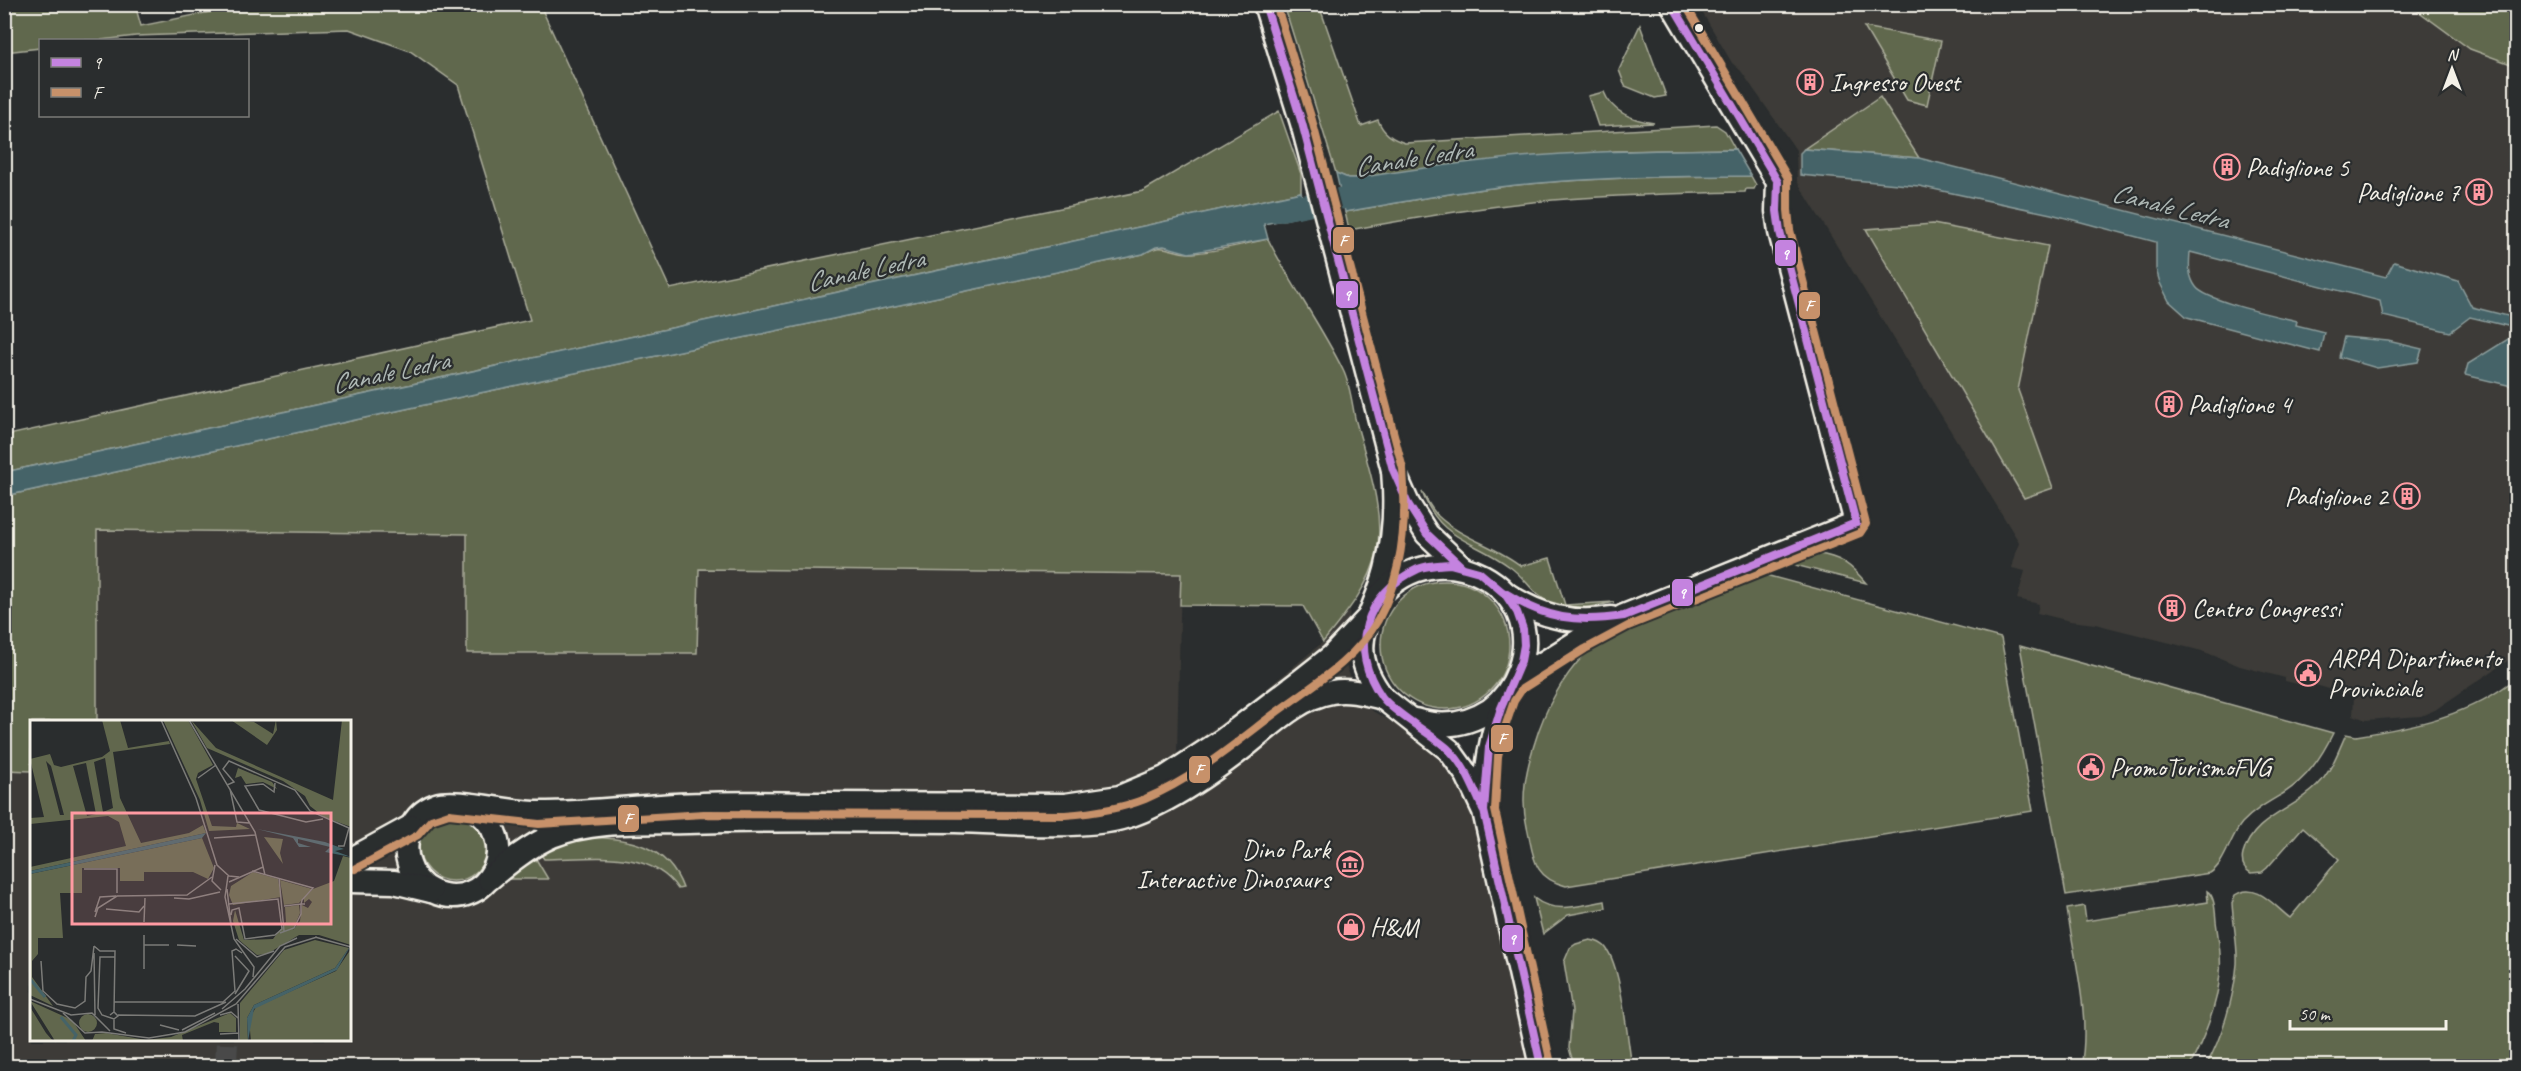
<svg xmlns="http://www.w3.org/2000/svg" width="2521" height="1071" viewBox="0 0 2521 1071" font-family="Caveat,sans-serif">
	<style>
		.built { fill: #3c3b37 }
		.green { fill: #61674d; stroke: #aaac9a; stroke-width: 1.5 }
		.water { fill: #456368; stroke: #8b9c9b; stroke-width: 1.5 }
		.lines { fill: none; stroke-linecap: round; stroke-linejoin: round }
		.canal { stroke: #456368; stroke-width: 22 }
		.minor-tunnel { stroke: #484a4a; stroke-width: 22; stroke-dasharray: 22 11; stroke-linecap: butt }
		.minor-casing { stroke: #f4f1e8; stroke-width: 27 }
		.minor { stroke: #2a2d2e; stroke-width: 22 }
		.bus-1-casing { stroke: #2a2d2e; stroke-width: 12 }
		.bus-2-casing { stroke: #2a2d2e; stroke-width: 12 }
		.bus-1 { stroke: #c483df; stroke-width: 8 }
		.bus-2 { stroke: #c7916a; stroke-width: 8 }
		.bus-dot { fill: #f4f1e8; stroke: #2a2d2e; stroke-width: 2 }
		.labels { text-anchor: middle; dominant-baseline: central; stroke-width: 4.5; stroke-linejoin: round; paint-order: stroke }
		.poi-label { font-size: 26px; fill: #f4f1e8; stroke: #2a2d2e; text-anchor: start }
		.water-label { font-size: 27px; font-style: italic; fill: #aeb8b5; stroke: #2a2d2e }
		.inset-river { fill: none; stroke: #456368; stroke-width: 3 }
		.inset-road { fill: none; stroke: #7b7b78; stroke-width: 1.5 }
		.view { fill: #ff9aa2; fill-opacity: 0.15; stroke: #ff9aa2; stroke-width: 3 }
		.inset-edge { fill: none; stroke: #f4f1e8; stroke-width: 3 }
		.line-badge { stroke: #2a2d2e; stroke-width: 2 }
		.badge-label { font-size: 16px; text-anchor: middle; font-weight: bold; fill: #fff }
	</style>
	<rect width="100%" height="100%" fill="#2a2d2e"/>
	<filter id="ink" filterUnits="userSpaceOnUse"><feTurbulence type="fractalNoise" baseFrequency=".0167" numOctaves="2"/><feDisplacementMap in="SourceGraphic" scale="12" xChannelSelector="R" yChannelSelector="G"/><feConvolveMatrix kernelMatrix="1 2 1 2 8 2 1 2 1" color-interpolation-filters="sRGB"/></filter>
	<g filter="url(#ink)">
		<g class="built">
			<path d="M 1698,5 L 2410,5 L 2470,49 L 2516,66 L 2516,655 L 2435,710 L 2421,716 L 2366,720 L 2353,715 L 2354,696 L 2315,685 L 2313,688 L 2285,681 L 2285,678 L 2240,666 L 2202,651 L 2095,624 L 2070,621 L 2037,613 L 2039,604 L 2017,599 L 2025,571 L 2012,568 L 2019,542 L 1797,181 L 1796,150 L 1741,71 L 1732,63 Z"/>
			<path d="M 96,530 L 467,534 L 468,653 L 698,569 L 1181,574 L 1177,753 L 1246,706 L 1323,642 L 1350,608 L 1346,656 L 1347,669 L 1360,696 L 1371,710 L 1422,740 L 1451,764 L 1475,819 L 1529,1066 L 5,1066 L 4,770 L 31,771 L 32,1040 L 350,1040 L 350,722 L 97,721 Z"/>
		</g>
		<g class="green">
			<path d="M 5,5 L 135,5 L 141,26 L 230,8 L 230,5 L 540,5 L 670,289 L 1143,191 L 1279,111 L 1301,174 L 1301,192 L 5,472 L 4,436 L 530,320 L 458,85 L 410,51 L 349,29 L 136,36 L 101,40 L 40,40 L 40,48 L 5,52 Z"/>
			<path d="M 1284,5 L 1319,5 L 1361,126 L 1378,120 C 1383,133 1392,139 1405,143 L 1716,125 L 1725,131 L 1735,149 L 1615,151 L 1357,178 L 1348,178 L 1336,173 Z"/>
			<path d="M 2410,5 L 2516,5 L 2516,66 L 2470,49 Z"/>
			<path d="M 1640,25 L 1666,96 L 1655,98 L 1625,86 L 1619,70 Z"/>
			<path d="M 1864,27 L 1941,41 L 1927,105 L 1907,100 Z"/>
			<path d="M 1604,92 C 1612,113 1633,120 1654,123 L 1598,126 L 1588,96 Z"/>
			<path d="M 1880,97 L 1919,158 L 1804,149 Z"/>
			<path d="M 1751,176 L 1756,185 L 1754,189 L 1746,189 L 1745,192 C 1681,193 1617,195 1553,200 C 1484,206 1416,218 1349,230 L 1345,212 C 1410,201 1474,188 1540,183 C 1610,177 1681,176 1751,176 Z"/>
			<path d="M 1933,224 L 2048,246 L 2018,390 L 2053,488 L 2024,498 L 1866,229 Z"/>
			<path d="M 1268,239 C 1291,285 1321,325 1343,370 C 1350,384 1352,403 1355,418 C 1366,460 1385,509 1377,552 C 1370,586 1344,616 1323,642 L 1303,606 L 1180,605 L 1181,574 L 699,569 L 697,653 L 467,653 L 467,534 L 97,530 L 97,721 L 32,722 L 31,771 L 5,770 L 5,496 L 475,394 L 1143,254 C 1165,241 1167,252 1188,253 C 1207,254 1248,243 1268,239 Z"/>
			<path d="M 1422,492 C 1427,500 1432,510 1438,516 C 1461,538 1496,546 1521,566 L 1550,558 L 1565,605 L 1614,602 C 1593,607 1573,612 1551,603 C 1533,596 1526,578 1510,567 C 1473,539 1441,542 1422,492 Z"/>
			<path d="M 1817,554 C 1840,556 1852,566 1866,583 L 1783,562 L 1804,555 Z"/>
			<path d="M 1758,573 L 2001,638 L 2033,811 L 1566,886 C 1532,877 1534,857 1527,827 C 1520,798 1526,770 1535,742 C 1544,711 1562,678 1584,655 C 1606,633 1637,624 1665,612 C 1696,599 1727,586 1758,573 Z"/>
			<circle cx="1445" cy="645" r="64"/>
			<path d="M 2020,646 L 2333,733 C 2321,758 2307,778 2284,793 C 2269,802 2254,810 2242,823 C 2230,837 2225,864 2210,873 L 2066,895 Z"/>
			<path d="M 2516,678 L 2516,1066 L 2206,1066 C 2222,1037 2234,998 2237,964 C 2238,944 2233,923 2232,903 L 2235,895 C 2256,881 2274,906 2290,918 L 2339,859 L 2303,827 L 2267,868 L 2262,872 L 2251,873 C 2244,869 2241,862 2243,854 C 2253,817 2293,811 2317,786 C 2331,772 2338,752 2346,734 L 2356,736 C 2412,727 2471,716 2516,678 Z"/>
			<circle cx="453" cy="847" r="34"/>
			<path d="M 588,837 C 629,838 667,845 683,888 L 678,889 C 650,847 588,859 544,859 L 539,852 L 549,845 Z"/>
			<path d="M 533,854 L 548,879 L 504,879 Z"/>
			<path d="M 2207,891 C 2215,896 2215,911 2216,921 C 2218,938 2222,955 2220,973 C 2218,1004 2204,1038 2190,1066 L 2081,1066 C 2091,1019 2074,957 2067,909 L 2084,906 L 2086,921 L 2208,902 Z"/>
			<path d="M 1534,898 C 1555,915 1581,905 1605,901 L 1606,908 L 1568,915 L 1543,934 Z"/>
			<path d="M 1590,940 C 1597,941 1602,943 1606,948 C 1622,969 1627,1039 1632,1066 L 1574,1066 L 1569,1048 L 1572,1011 L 1564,962 L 1570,948 L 1576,944 Z"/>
		</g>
		<g class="water">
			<path d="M 1735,149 L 1751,176 C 1681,176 1610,177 1540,183 C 1474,188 1410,201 1345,212 L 1336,173 L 1348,178 L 1357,178 C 1421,168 1484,159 1548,155 C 1610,150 1672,150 1735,149 Z"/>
			<path d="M 1804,149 L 1919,158 L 2386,277 L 2394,262 L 2458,281 L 2472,307 L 2516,318 L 2516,328 L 2470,317 L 2450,332 L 2383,316 L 2380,301 L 2190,252 C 2189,265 2188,276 2196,287 C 2206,301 2277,316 2297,321 L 2296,325 L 2324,332 L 2320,352 L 2187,317 L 2169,301 L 2160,283 L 2156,269 L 2156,242 L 2051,214 L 1919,186 L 1800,175 L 1800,153 Z"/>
			<path d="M 1301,192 L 1307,215 L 1264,224 L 1268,239 L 1189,253 L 1164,246 L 1156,247 L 1143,254 L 475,394 L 5,496 L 5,472 Z"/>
			<path d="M 2516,334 L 2516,387 L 2465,375 L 2468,364 Z"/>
			<path d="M 2344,337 L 2388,341 L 2422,349 L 2418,362 L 2377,368 L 2339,357 Z"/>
		</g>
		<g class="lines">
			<path class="canal" d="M 1276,211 L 1370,193"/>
			<path class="minor-tunnel" d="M 226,1066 L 227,1040"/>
			<g class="minor-casing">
				<g id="minor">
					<path d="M 1265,4 L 1302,123 L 1393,470 L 1408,504 L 1427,534 L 1462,567"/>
					<path d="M 1393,470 C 1396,505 1395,536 1386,570 C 1372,623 1342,644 1383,698 L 1449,750 L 1467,775 L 1484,811 L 1541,1066"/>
					<path d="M 1506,594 C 1539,616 1572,625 1611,618"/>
					<path d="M 1379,596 C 1439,527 1549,587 1519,670 C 1513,686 1504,700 1490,710 C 1467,725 1441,728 1415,720"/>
					<path d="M 1515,681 L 1580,640 L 1624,616 L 1856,523 L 1780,232 L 1777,211 L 1778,182 L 1672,4"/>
					<path d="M 469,806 C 529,840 486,916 432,891 C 421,886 412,875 409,864 C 401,840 412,814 436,805 C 457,798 513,814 540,813 C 594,813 648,805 702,804 C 743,802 784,804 825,804 C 905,804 985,805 1065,805 L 1120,797 L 1165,778 L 1223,740 L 1303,679 L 1332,656 L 1367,619"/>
					<path d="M 1484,807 C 1485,769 1491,734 1504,699"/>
					<path d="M 350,860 L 412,826"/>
					<path d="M 489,879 C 508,863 529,846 552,836 C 593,819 645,823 688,822 C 777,819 866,820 955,821 C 1005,822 1057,828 1107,821 C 1152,815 1208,775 1244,747 C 1271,726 1297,698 1332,692 C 1349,689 1366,694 1383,698"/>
					<path d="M 350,881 L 394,882 L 431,891"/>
				</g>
			</g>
			<use href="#minor" class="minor"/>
			<g class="bus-1-casing">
				<g id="bus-1">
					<path d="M 1265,4 L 1302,123 L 1393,470 L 1408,504 L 1427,534 L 1462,567"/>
					<path d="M 1672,4 L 1778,182 L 1777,211 L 1780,232 L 1856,523"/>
					<path d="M 1450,564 L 1479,572 L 1505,594 L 1517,612 L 1523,629 L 1524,645 L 1521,661 L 1501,708 L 1489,747 L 1484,811 C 1474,790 1465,764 1447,748 C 1431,734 1393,712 1382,697 C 1347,649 1365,593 1418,569 C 1428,565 1440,565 1450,564 Z"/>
					<path d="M 1505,593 C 1546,619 1576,623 1624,616 L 1856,523"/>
					<path d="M 1484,811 L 1541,1066"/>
				</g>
			</g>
			<g class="bus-2-casing">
				<g id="bus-2">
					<path d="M 355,869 L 418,835 L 431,820 L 449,814 L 539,824 L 704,814 L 1065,815 C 1092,813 1120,809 1145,799 C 1193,779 1233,745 1274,714 C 1310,687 1355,661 1378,620 C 1403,574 1407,521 1403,469 L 1312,120 L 1276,4"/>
					<path d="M 1551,1064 L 1495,810 L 1498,756 L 1504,730 L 1514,701 L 1522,689 L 1585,649 L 1628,626 L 1860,533 L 1866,524 L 1790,230 L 1788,210 L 1788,178 L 1685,4"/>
				</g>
			</g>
			<use href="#bus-1" class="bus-1"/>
			<use href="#bus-2" class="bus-2"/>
		</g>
	</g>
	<defs>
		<g id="building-ring" transform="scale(1.35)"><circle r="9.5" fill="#2a2d2e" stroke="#ff9aa2" stroke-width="1.5"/><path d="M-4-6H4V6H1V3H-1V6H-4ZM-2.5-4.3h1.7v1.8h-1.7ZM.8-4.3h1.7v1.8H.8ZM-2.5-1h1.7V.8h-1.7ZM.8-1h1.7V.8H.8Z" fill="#ff9aa2"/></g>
		<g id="civic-ring" transform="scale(1.35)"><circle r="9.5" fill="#2a2d2e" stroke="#ff9aa2" stroke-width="1.5"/><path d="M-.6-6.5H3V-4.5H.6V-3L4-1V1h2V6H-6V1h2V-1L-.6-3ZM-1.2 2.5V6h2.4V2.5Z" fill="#ff9aa2"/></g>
		<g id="museum-ring" transform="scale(1.35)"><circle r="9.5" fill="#2a2d2e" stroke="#ff9aa2" stroke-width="1.5"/><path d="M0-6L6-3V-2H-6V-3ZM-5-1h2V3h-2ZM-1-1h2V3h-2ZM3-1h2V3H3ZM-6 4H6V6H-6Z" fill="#ff9aa2"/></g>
		<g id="shop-ring" transform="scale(1.35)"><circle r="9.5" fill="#2a2d2e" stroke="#ff9aa2" stroke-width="1.5"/><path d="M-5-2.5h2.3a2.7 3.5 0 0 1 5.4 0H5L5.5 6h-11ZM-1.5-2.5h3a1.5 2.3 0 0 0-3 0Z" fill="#ff9aa2"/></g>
	</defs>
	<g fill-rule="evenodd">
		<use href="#building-ring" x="1810" y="82"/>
		<use href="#building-ring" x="2227" y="167"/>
		<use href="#building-ring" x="2479" y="192"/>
		<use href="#building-ring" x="2169" y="404"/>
		<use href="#building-ring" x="2407" y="496"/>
		<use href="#building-ring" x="2172" y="608"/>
		<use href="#civic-ring" x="2308" y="673"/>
		<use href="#civic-ring" x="2091" y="767"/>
		<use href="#museum-ring" x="1350" y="864"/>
		<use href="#shop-ring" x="1351" y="927"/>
	</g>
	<circle class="bus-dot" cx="1699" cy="28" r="5"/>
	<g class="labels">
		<g class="poi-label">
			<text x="1830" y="82">Ingresso Ovest</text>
			<text x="2246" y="167">Padiglione 5</text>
			<text x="2460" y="192" text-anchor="end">Padiglione 7</text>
			<text x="2188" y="404">Padiglione 4</text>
			<text x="2388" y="496" text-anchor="end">Padiglione 2</text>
			<text x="2192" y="608">Centro Congressi</text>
			<text x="2328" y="658">ARPA Dipartimento<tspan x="2328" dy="30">Provinciale</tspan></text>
			<text x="2110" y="767">PromoTurismoFVG</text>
			<text x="1330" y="849" text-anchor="end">Dino Park<tspan x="1330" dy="30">Interactive Dinosaurs</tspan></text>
			<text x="1370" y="927">H&amp;M</text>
		</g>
		<g class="water-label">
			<text transform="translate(1413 158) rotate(-9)">Canale Ledra</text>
			<text transform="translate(2170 206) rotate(14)">Canale Ledra</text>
			<text transform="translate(865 270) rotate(-12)">Canale Ledra</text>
			<text transform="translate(390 372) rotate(-12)">Canale Ledra</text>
		</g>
	</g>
	<g transform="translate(30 720)">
		<rect width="321" height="321" fill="#2a2d2e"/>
		<path d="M 72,0 L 90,0 L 98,28 L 139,21 L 140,24 L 83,32 L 90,78 L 111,123 L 159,113 L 173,105 L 176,113 L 0,151 L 0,147 L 96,126 L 89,102 L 78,96 L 0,104 L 0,98 L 14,97 L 0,39 L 20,34 L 24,45 L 31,47 L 72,37 L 80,31 ZM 75,38 L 83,88 L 73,92 L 64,42 ZM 16,41 L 21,46 L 34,95 L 30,95 ZM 56,43 L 66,94 L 57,96 L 43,46 ZM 133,0 L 158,0 L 183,45 L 168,53 L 166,59 L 182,106 L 206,107 L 207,103 L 220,109 L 179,111 L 170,80 ZM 161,0 L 186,28 L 303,80 L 312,0 L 321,0 L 321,107 L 294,97 L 280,86 L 275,76 L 253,61 L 177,28 ZM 201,0 L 224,2 L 243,14 L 246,0 L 247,10 L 237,25 ZM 208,48 L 242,62 L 247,69 L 233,62 L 216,64 L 211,56 L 205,58 ZM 234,117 L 253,119 L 250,133 L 253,144 ZM 172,118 L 184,148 L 178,159 L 163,152 L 114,152 L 114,161 L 90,161 L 90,148 L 52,148 L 52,173 L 30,173 L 33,218 L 8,218 L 8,234 L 2,241 L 2,257 L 23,286 L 0,275 L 0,154 ZM 313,136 L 321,138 L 321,225 L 289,215 L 269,215 L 237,234 L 227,235 L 209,220 L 203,201 L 205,190 L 214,220 L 243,219 L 256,202 L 255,187 L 269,185 L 270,193 L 263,210 L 270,201 L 272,185 L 278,188 L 282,182 L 279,179 L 274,183 L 274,178 L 283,169 L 304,161 ZM 223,152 L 248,159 L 251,177 L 203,185 L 199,175 L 201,166 ZM 250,160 L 282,169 L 269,183 L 254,185 ZM 285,220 L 319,228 L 305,248 L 224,285 L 217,298 L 218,321 L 210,321 L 210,283 L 254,230 ZM 321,229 L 321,321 L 221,321 L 219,300 L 226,287 L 306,251 ZM 0,281 L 42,300 L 56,321 L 25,321 ZM 0,287 L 16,313 L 23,321 L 0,321 ZM 200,293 L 206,298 L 206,312 L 189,312 L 189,303 L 184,302 L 152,315 L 153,321 L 62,321 L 65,314 L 76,313 L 116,320 L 141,317 ZM49 303a9 9 0 1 1 18 0a9 9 0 1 1-18 0Z" fill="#61674d" fill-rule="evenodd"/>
		<path d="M 227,109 L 295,122 L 314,129 L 305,131 L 321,137 L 295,132 L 300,127 L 268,119 L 268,123 L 281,127 L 269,127 L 263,118 ZM 176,113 L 172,118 L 0,154 L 0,151 ZM 321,225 L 307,250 L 224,289 L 218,321 L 217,298 L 224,285 L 305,248 Z" fill="#456368"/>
		<path class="inset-river" d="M 0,259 L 15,277M 31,297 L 46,315 L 43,321"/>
		<path class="inset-road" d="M 131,0 L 166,78 L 187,145 L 199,156 L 209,157M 159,0 L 225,112 L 235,155M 168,58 L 186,45M 245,63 L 244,72 L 233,64 L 215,66 L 229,90 L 276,102 L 293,99M 197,65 L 204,62 L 193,49 L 199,41 L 265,70 L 280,91 L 319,108 L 314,126 L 308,126M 200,69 L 207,102 L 219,103M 184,118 L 225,115M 185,145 L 182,161 L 191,170M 54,149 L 87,149 L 87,173M 222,151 L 283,168 L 272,180 L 271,184 L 275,184M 198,156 L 195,177 L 204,219 L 224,247 L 223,257M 249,158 L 254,211M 199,162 L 233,147M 197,169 L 201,204M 144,178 L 159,179 L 190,172M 199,184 L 248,179 L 252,209 L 245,215 L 215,219 L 209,188 L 202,190 L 201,195M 76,189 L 109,192 L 114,186M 65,192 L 70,177 L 86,176M 65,197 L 68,188 L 87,176 L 157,175 L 182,157M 114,202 L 115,178M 250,213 L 264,208 L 271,194 L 271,184 L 254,186M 285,217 L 321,227M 206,219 L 227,237 L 244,231M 114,225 L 139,225M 147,225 L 166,226M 64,226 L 70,231 L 85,231 L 84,292M 64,233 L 65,295M 11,241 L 13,271 L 27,284 L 45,288 L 55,281 L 56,257 L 61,251 L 64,226M 114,249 L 114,215M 205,274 L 219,251 L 205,236M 0,279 L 41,295 L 62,293 L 80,311M 84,282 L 193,282 L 205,271 L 202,231 L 206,229 L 212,233M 208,284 L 209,321M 192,289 L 215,269 L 250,226 L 267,218M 33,293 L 55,313 L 72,312 L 119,318 L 155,312 L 206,284 L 255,227 L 287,217M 80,295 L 84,292 L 88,296 L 84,299 L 72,295 L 68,288 L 70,237 L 85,237M 88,295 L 165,296 L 196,282M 190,295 L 201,292 L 208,298M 84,299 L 84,309 L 96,313M 130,305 L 149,310M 152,310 L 185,293M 190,314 L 209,313"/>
		<path class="view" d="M 42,93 L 301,93 L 301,204 L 42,204 Z"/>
		<rect width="321" height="321" class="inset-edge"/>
	</g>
	<g class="line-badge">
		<rect x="1332" y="226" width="23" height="28" rx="6" fill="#c7916a"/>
		<rect x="1774" y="239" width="23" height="28" rx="6" fill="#c483df"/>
		<rect x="1335" y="280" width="24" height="29" rx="6" fill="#c483df"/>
		<rect x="1798" y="291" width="23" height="29" rx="6" fill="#c7916a"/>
		<rect x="1671" y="578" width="23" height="29" rx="6" fill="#c483df"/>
		<rect x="1490" y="724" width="24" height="29" rx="6" fill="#c7916a"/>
		<rect x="1188" y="755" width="23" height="29" rx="6" fill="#c7916a"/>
		<rect x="617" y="804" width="23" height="29" rx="6" fill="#c7916a"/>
		<rect x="1501" y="924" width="23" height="29" rx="6" fill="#c483df"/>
	</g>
	<g class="badge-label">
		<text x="1343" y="246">F</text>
		<text x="1785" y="259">9</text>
		<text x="1347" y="300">9</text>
		<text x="1809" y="311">F</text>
		<text x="1682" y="598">9</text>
		<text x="1502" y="744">F</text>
		<text x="1199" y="775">F</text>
		<text x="628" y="824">F</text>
		<text x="1512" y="944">9</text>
	</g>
	<rect width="2521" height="1071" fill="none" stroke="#2a2d2e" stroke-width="24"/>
	<rect x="12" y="12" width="2497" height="1047" fill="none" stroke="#f4f1e8" stroke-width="2" filter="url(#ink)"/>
	<rect x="39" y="39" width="210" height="78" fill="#2a2d2e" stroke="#7b7b78" stroke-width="1.5"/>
	<rect x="51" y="58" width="30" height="9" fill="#c483df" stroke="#7b7b78" stroke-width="1.5"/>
	<text x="93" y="69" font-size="18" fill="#f4f1e8">9</text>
	<rect x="51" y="88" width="30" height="9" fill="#c7916a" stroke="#7b7b78" stroke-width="1.5"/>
	<text x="93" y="99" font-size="18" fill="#f4f1e8">F</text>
	<g transform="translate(2452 69)" stroke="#2a2d2e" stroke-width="4.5" paint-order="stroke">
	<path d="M0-4.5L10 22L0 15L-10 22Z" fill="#f4f1e8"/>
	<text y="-9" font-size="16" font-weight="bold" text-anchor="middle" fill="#f4f1e8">N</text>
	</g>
	<path d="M2290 1020v9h156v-9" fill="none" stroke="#f4f1e8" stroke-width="3"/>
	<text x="2299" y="1020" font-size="18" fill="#f4f1e8" stroke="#2a2d2e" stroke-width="4.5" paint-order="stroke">50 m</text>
</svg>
